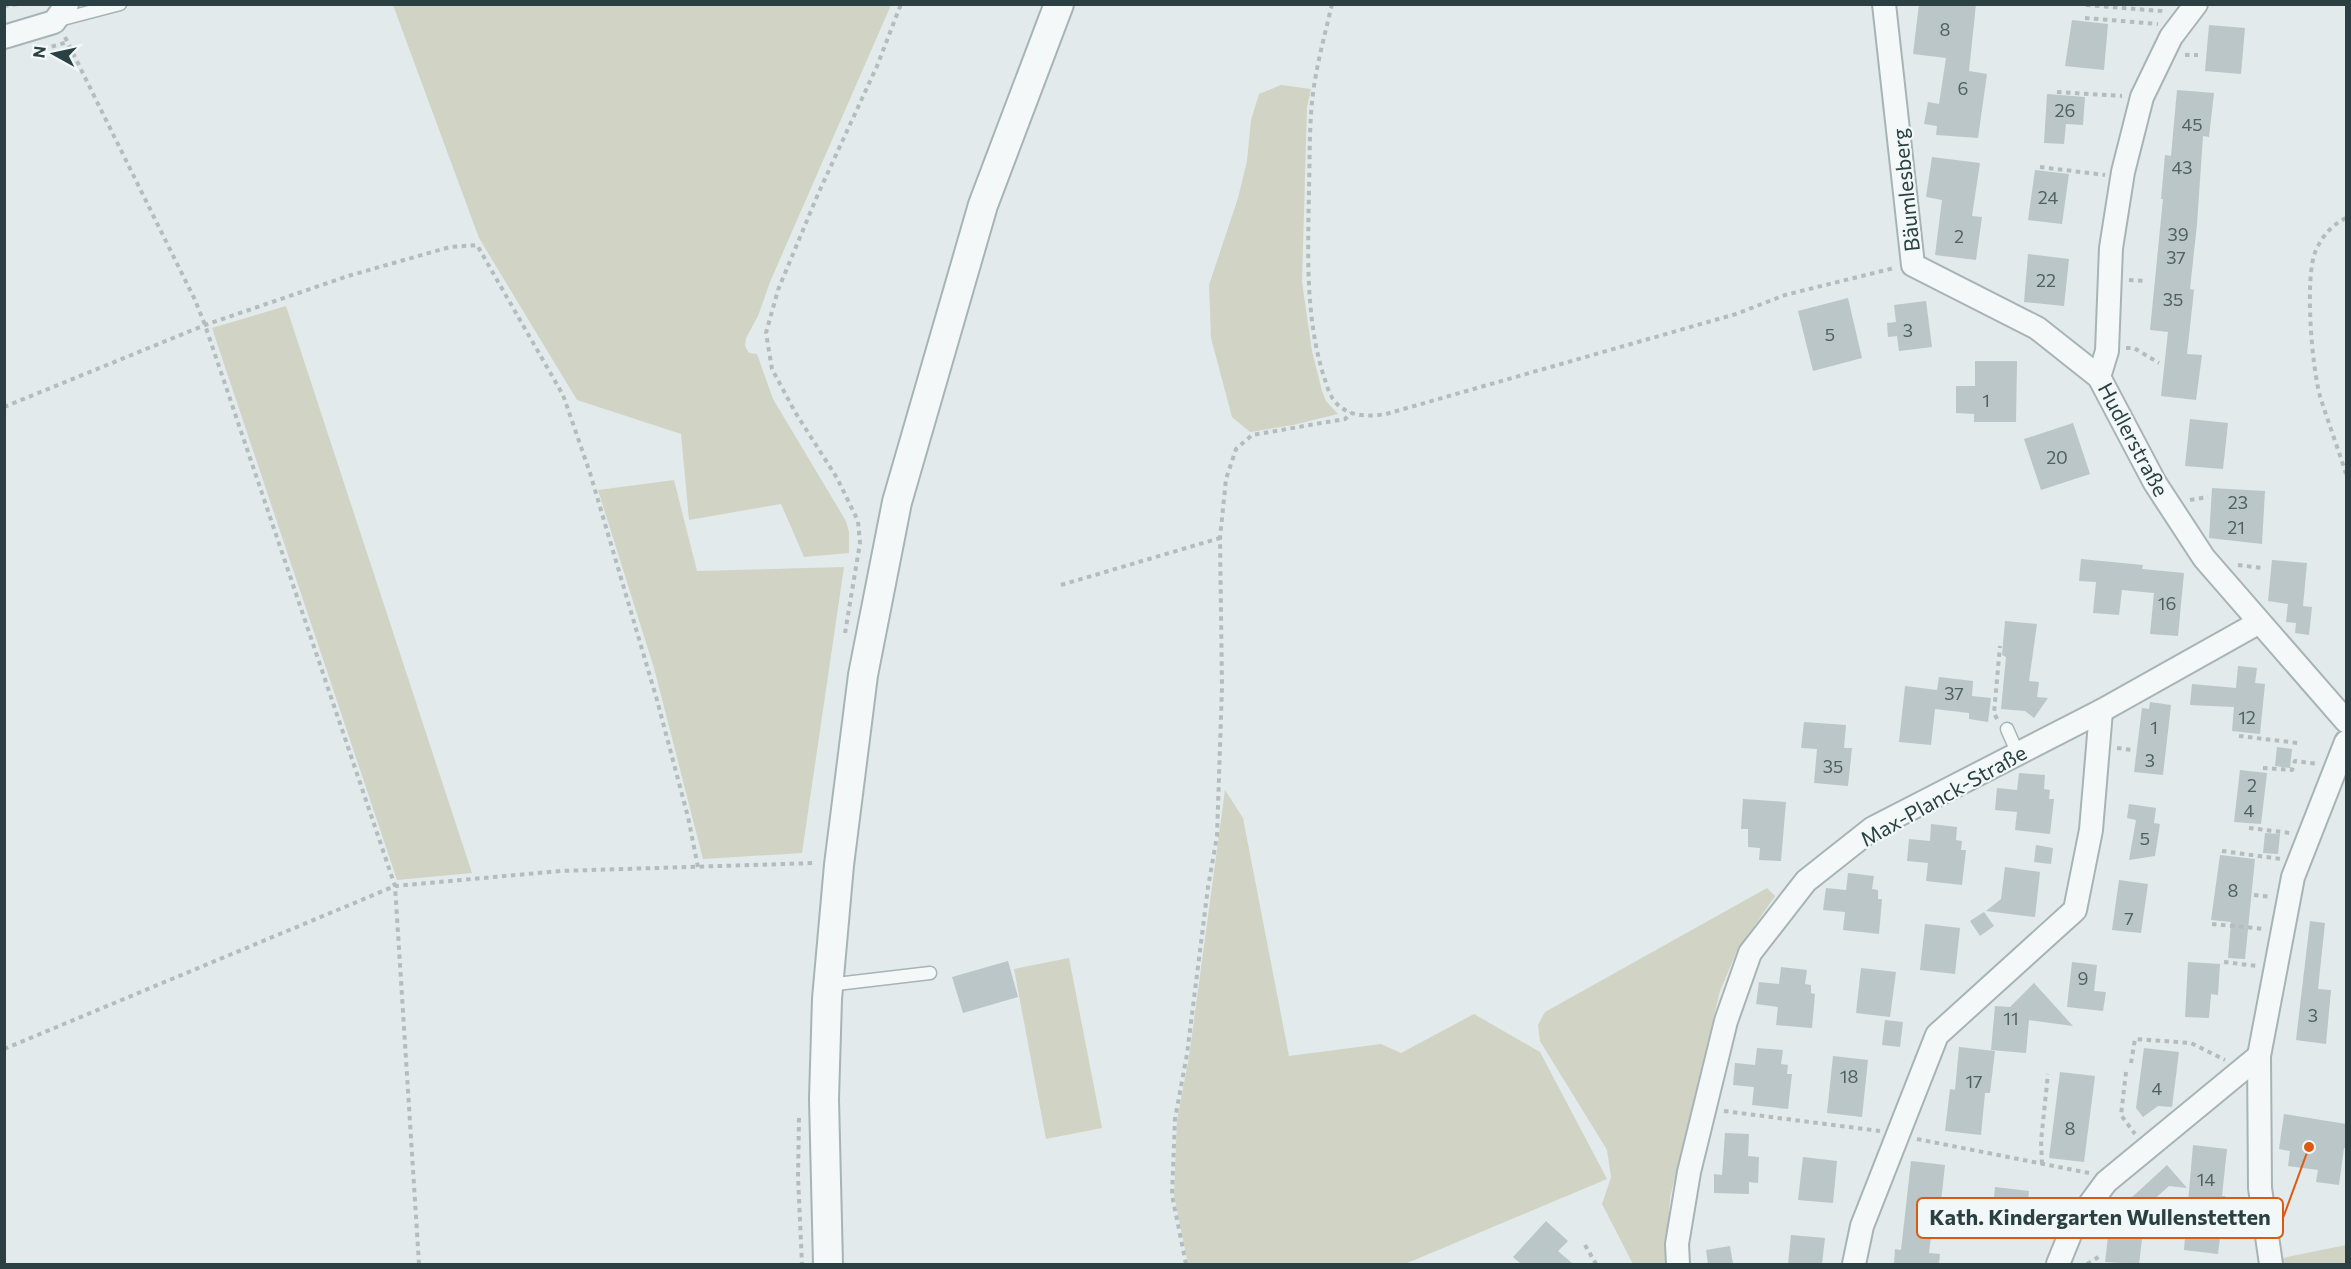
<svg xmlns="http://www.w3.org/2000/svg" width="2351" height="1269" viewBox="0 0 2351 1269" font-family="Commissioner,sans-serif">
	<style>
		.green { fill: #d1d4c4 }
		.building { fill: #bac6c7 }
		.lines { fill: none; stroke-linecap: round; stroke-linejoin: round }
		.service-casing { stroke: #a7b4b5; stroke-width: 15 }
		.minor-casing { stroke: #a7b4b5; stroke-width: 26 }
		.tertiary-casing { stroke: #a7b4b5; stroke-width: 32 }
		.path { stroke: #b4bdbe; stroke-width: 4; stroke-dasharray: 4.5 4.5; stroke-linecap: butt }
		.service { stroke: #f5f8f9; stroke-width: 12 }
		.minor { stroke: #f5f8f9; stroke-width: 22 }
		.tertiary { stroke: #f5f8f9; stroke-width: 28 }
		.labels { text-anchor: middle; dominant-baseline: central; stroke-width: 4.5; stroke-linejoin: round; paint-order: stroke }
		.number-label { font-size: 18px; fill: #4f6263 }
		.street-label { font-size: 21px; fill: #2b4042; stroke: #f2f8f8 }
		.leader { fill: none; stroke: #df580f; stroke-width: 2 }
		.callout-dot { fill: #df580f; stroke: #f2f8f8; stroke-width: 2 }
		.callout { fill: #f2f8f8; stroke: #df580f; stroke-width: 2 }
		.callout-label { font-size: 22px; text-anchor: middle; font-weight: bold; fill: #2b4042 }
	</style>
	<rect width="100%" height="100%" fill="#e2eaeb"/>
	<g class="green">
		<path d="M 393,5 L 891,5 L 770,282 L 758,316 L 746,338 L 745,346 L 749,353 L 757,354 L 773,399 L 846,521 L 849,532 L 849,553 L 804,557 L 781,504 L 689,520 L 681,434 L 577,400 L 479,238 Z"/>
		<path d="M 1281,85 L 1311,89 L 1307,107 L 1302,282 L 1312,351 L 1322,391 L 1326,401 L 1338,414 L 1293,425 L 1250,432 L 1232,417 L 1211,338 L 1209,285 L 1238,198 L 1247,161 L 1251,120 L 1259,94 Z"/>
		<path d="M 286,306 L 472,873 L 397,880 L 212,328 Z"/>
		<path d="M 674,480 L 697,571 L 844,567 L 802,853 L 703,859 L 654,668 L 598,490 Z"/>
		<path d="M 1225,790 L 1243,818 L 1289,1056 L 1381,1044 L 1401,1053 L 1474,1014 L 1540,1052 L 1607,1179 L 1405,1264 L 1188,1264 L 1174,1195 L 1177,1120 L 1189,1057 Z"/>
		<path d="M 1767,888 L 1775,896 L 1737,951 L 1720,991 L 1670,1198 L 1666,1264 L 1633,1264 L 1602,1204 L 1611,1177 L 1607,1150 L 1540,1041 L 1538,1025 L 1545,1012 Z"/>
		<path d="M 1069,958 L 1102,1128 L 1046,1139 L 1014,969 Z"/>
		<path d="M 2346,1245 L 2346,1264 L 2274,1264 L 2273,1260 Z"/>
	</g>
	<g class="building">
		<path d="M 1919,4 L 1976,4 L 1969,71 L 1987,74 L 1978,138 L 1936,135 L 1937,126 L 1924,124 L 1928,102 L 1939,104 L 1946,58 L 1913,54 Z"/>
		<path d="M 2072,20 L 2108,24 L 2104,70 L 2065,66 Z"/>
		<path d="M 2209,25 L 2245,28 L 2241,74 L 2205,71 Z"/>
		<path d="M 2177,90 L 2214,93 L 2209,137 L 2203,136 L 2197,224 L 2190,289 L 2194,290 L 2187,354 L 2202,355 L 2196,400 L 2161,396 L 2168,332 L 2150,330 L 2163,199 L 2161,199 L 2165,155 L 2171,156 Z"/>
		<path d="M 2047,94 L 2085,97 L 2083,125 L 2066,124 L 2064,144 L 2044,143 Z"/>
		<path d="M 1932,157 L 1980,163 L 1972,216 L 1982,217 L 1976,260 L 1935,255 L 1942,200 L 1926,197 Z"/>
		<path d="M 2035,170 L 2069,174 L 2062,224 L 2028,220 Z"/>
		<path d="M 2028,254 L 2069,259 L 2064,306 L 2024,302 Z"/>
		<path d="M 1848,298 L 1862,358 L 1813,371 L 1798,311 Z"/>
		<path d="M 1926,301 L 1932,347 L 1899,351 L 1897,336 L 1888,337 L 1887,323 L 1896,322 L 1894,305 Z"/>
		<path d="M 1975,361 L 2017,361 L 2016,422 L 1974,422 L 1974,414 L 1956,413 L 1956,386 L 1975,386 Z"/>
		<path d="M 2190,419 L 2228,423 L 2223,469 L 2185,466 Z"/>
		<path d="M 2073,423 L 2090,474 L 2041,490 L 2024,439 Z"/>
		<path d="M 2212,488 L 2265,491 L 2262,544 L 2209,538 Z"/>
		<path d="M 2081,559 L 2143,565 L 2142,569 L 2184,573 L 2178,636 L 2150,634 L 2154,593 L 2122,590 L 2119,615 L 2093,613 L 2096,582 L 2079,581 Z"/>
		<path d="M 2272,560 L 2307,563 L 2303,606 L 2312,607 L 2309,635 L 2295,633 L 2296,623 L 2286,622 L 2288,604 L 2268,601 Z"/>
		<path d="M 2005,621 L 2037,624 L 2029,681 L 2039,682 L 2037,697 L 2048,698 L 2034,718 L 2025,711 L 2001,709 L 2006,657 L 2002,655 Z"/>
		<path d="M 2238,666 L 2257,668 L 2255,683 L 2265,684 L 2260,734 L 2232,731 L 2234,707 L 2190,705 L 2192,684 L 2236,688 Z"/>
		<path d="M 1939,677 L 1973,681 L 1972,696 L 1991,698 L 1988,722 L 1969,719 L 1969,713 L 1935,709 L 1931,745 L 1899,742 L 1905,686 L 1937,690 Z"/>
		<path d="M 2150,702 L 2171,705 L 2163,775 L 2134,772 L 2142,708 L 2149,709 Z"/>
		<path d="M 1804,722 L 1846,725 L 1844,748 L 1852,748 L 1848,786 L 1814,783 L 1817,749 L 1801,748 Z"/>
		<path d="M 2277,747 L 2292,749 L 2290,768 L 2275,766 Z"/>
		<path d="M 2240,770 L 2267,773 L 2261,824 L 2234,822 Z"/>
		<path d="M 2019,773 L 2045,775 L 2044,789 L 2050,790 L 2049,799 L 2054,799 L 2050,834 L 2015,830 L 2017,812 L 1995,810 L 1997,788 L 2017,790 Z"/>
		<path d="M 1743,799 L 1786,802 L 1781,861 L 1759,860 L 1760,848 L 1748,847 L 1748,829 L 1741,829 Z"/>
		<path d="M 2129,804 L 2156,808 L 2154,823 L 2160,824 L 2155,856 L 2129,860 L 2136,820 L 2127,818 Z"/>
		<path d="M 1931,824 L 1957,827 L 1956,840 L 1962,841 L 1961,850 L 1966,850 L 1962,885 L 1926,881 L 1928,863 L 1907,861 L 1909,839 L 1930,841 Z"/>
		<path d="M 2265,833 L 2280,834 L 2278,854 L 2263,853 Z"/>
		<path d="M 2036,845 L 2053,848 L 2051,864 L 2034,862 Z"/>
		<path d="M 2220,855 L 2255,859 L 2245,959 L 2228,958 L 2231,922 L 2211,920 Z"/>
		<path d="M 2005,867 L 2040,872 L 2035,917 L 1986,911 L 2001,899 Z"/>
		<path d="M 1848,873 L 1874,876 L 1872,889 L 1878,890 L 1878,899 L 1882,899 L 1879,934 L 1843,930 L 1845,912 L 1823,910 L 1826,888 L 1846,890 Z"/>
		<path d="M 2119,880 L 2148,884 L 2141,933 L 2112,930 Z"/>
		<path d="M 1984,912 L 1994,926 L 1980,936 L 1970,921 Z"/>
		<path d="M 2310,921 L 2325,923 L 2318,989 L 2331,990 L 2326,1044 L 2296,1040 Z"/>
		<path d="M 1925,924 L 1960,928 L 1955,974 L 1920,970 Z"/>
		<path d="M 1008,961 L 1018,997 L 963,1013 L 952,977 Z"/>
		<path d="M 2072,962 L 2097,965 L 2094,991 L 2106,992 L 2103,1011 L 2067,1007 Z"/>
		<path d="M 2188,962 L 2220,964 L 2218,995 L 2211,994 L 2209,1018 L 2185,1017 Z"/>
		<path d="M 1781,967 L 1807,970 L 1805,984 L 1811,985 L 1811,993 L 1815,994 L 1812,1028 L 1776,1025 L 1778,1007 L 1756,1004 L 1759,982 L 1779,984 Z"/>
		<path d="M 1861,968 L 1896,972 L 1890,1017 L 1856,1013 Z"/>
		<path d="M 2034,983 L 2073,1026 L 2029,1020 L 2026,1053 L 1991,1050 L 1995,1006 L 2010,1007 Z"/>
		<path d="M 1885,1020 L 1903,1022 L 1900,1047 L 1882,1045 Z"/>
		<path d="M 1959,1047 L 1995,1051 L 1990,1093 L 1985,1093 L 1981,1135 L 1945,1131 L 1950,1089 L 1955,1090 Z"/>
		<path d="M 1757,1048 L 1783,1050 L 1781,1064 L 1788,1065 L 1787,1074 L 1792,1074 L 1788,1109 L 1752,1105 L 1754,1087 L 1733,1085 L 1735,1063 L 1755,1065 Z"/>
		<path d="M 2144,1048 L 2179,1052 L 2172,1107 L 2158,1106 L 2143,1117 L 2136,1108 Z"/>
		<path d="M 1833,1056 L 1868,1060 L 1862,1117 L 1827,1113 Z"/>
		<path d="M 2060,1072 L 2095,1076 L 2084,1162 L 2049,1158 Z"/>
		<path d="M 2284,1114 L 2346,1124 L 2346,1148 L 2344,1148 L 2339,1185 L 2316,1182 L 2318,1170 L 2288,1166 L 2290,1151 L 2279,1149 Z"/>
		<path d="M 1725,1133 L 1749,1134 L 1748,1156 L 1759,1157 L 1758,1183 L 1749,1182 L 1749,1194 L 1714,1193 L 1714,1174 L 1722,1175 Z"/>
		<path d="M 2193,1145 L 2227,1149 L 2222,1196 L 2225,1196 L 2218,1254 L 2184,1250 Z"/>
		<path d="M 1803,1157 L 1837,1161 L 1833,1203 L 1798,1200 Z"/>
		<path d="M 1911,1161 L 1945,1165 L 1938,1229 L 1932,1228 L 1929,1253 L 1940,1254 L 1939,1264 L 1894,1264 L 1895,1249 L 1901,1250 Z"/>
		<path d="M 2167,1165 L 2187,1188 L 2169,1186 L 2140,1212 L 2130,1199 Z"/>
		<path d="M 1995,1187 L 2029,1191 L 2025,1233 L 1991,1229 Z"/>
		<path d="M 2110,1220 L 2144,1223 L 2139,1264 L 2105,1262 Z"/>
		<path d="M 1546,1221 L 1568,1241 L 1558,1251 L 1573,1264 L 1521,1264 L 1513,1257 Z"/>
		<path d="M 1791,1235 L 1825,1238 L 1822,1264 L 1788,1264 Z"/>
		<path d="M 1730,1246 L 1733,1264 L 1708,1264 L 1706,1250 Z"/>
	</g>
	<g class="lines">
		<g class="service-casing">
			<g id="service">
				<path d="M 55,21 L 120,4"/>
				<path d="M 2007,729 L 2018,754"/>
				<path d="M 828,985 L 930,973"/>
			</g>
		</g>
		<g class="minor-casing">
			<g id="minor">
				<path d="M 1884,4 L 1913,265 L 2037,328 L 2099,377"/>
				<path d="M 2196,4 L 2171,37 L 2142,97 L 2123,172 L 2111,248 L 2107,351 L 2099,377 L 2155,483 L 2204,558 L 2346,721"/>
				<path d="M 4,37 L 54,22 L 67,4"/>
				<path d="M 1678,1264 L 1677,1244 L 1689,1172 L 1726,1021 L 1750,953 L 1806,881 L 1873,828 L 2101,711 L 2258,623"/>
				<path d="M 1854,1264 L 1862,1226 L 1937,1035 L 2075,910 L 2091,830 L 2101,711"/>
				<path d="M 2058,1264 L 2073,1227 L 2106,1182 L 2259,1056"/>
				<path d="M 2271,1264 L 2260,1188 L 2259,1056 L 2293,877 L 2346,742"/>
			</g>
		</g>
		<g class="tertiary-casing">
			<path id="tertiary" d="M 828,1264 L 824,1099 L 827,999 L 839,865 L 863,675 L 897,502 L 983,205 L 1059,4"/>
		</g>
		<g class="path">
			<path d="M 1332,4 C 1325,34 1317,63 1313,93 C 1309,125 1310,157 1309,189 C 1308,251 1305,314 1323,374 C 1326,382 1328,392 1333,399 C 1345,417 1368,417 1386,414 L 1736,314 L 1785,295 L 1894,268"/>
			<path d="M 2086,5 L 2161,11 L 2166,13"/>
			<path d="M 4,6 L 18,4"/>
			<path d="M 2085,18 L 2158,24"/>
			<path d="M 65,37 L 195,300 L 205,325 L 395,886 L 419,1264"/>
			<path d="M 43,49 L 68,42"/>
			<path d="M 2185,55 L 2198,55"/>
			<path d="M 2057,92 L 2122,96"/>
			<path d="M 2040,167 L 2105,175"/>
			<path d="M 2346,218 C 2332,225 2323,235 2316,250 C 2304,276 2312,368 2320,396 C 2328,422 2338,448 2346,474"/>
			<path d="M 2129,280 L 2147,281"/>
			<path d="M 2126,348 L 2134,348 L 2159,363"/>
			<path d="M 4,407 L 205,325 L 348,276 L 450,247 L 477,245 L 563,395 L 590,473 L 657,700 L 688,817 L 698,867"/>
			<path d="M 2190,500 L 2208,497"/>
			<path d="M 2238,565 L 2262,568"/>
			<path d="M 1061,585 L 1220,538"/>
			<path d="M 845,633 L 860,543 L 858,521 L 837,478 L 795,412 L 772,369 L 766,333 L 778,290 L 818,194 L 877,66 L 901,4"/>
			<path d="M 1997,719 L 1994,713 L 2000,646"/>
			<path d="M 2239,736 L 2298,743"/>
			<path d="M 2117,748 L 2132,750"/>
			<path d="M 2263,768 L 2292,770 L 2295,761 L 2318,764"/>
			<path d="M 2249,828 L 2290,833"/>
			<path d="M 2222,851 L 2281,859"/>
			<path d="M 2254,895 L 2271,897"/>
			<path d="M 2212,924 L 2265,929"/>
			<path d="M 2224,962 L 2257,966"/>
			<path d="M 4,1049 L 395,886 L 560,871 L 816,863"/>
			<path d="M 2131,1063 L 2135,1039 L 2191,1043 L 2225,1060"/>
			<path d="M 2126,1072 L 2121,1115 L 2135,1134"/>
			<path d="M 1724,1111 L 1880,1131"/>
			<path d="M 799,1118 L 798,1177 L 802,1264"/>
			<path d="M 1917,1139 L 2089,1173"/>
			<path d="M 2042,1164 L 2041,1141 L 2048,1074"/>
			<path d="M 2095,1228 L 2105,1229"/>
			<path d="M 1585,1245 L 1596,1264"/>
			<path d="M 1186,1264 L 1172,1195 L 1175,1119 L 1187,1054 L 1208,887 L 1217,836 L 1222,687 L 1220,538 L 1226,479 L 1236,449 L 1252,435 L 1345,419 L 1351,413"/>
			<path d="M 2087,1264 L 2100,1256"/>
		</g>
		<use href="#service" class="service"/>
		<use href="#minor" class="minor"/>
		<use href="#tertiary" class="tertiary"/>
	</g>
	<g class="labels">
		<g class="number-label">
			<text x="1945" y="29">8</text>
			<text x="1963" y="88">6</text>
			<text x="2065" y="110">26</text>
			<text x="2192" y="124">45</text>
			<text x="2182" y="167">43</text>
			<text x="2048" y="197">24</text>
			<text x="2178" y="234">39</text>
			<text x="1959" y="236">2</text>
			<text x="2176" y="257">37</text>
			<text x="2046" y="280">22</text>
			<text x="2173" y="299">35</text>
			<text x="1908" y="330">3</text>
			<text x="1830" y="334">5</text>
			<text x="1986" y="400">1</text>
			<text x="2057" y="457">20</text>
			<text x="2238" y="502">23</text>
			<text x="2236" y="527">21</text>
			<text x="2167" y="603">16</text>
			<text x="1954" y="693">37</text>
			<text x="2247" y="717">12</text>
			<text x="2154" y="727">1</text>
			<text x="2150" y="760">3</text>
			<text x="1833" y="766">35</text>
			<text x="2252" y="785">2</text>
			<text x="2249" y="810">4</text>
			<text x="2145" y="838">5</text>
			<text x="2233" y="890">8</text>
			<text x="2129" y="918">7</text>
			<text x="2083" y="978">9</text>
			<text x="2313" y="1015">3</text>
			<text x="2011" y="1018">11</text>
			<text x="1849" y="1076">18</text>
			<text x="1974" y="1081">17</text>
			<text x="2157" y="1088">4</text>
			<text x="2070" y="1128">8</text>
			<text x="2206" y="1179">14</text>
		</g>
		<g class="street-label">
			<text transform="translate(1905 190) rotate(-96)">Bäumlesberg</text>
			<text transform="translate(2134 439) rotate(62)">Hudlerstraße</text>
			<text transform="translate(1943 795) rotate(-29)">Max-Planck-Straße</text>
		</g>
	</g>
	<path class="leader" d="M2309 1147L2283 1218"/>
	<circle class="callout-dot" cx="2309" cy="1147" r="6"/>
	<rect class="callout" x="1917" y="1198" width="366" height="40" rx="6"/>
	<g class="callout-label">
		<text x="2100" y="1225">Kath. Kindergarten Wullenstetten</text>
	</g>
	<rect width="2351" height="1269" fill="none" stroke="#2b4042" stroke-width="12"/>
	<g transform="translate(54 54) rotate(278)" stroke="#f2f8f8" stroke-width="4.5" paint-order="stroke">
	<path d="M0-4.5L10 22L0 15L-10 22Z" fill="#2b4042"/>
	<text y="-9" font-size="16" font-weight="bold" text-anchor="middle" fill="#2b4042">N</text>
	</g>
</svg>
